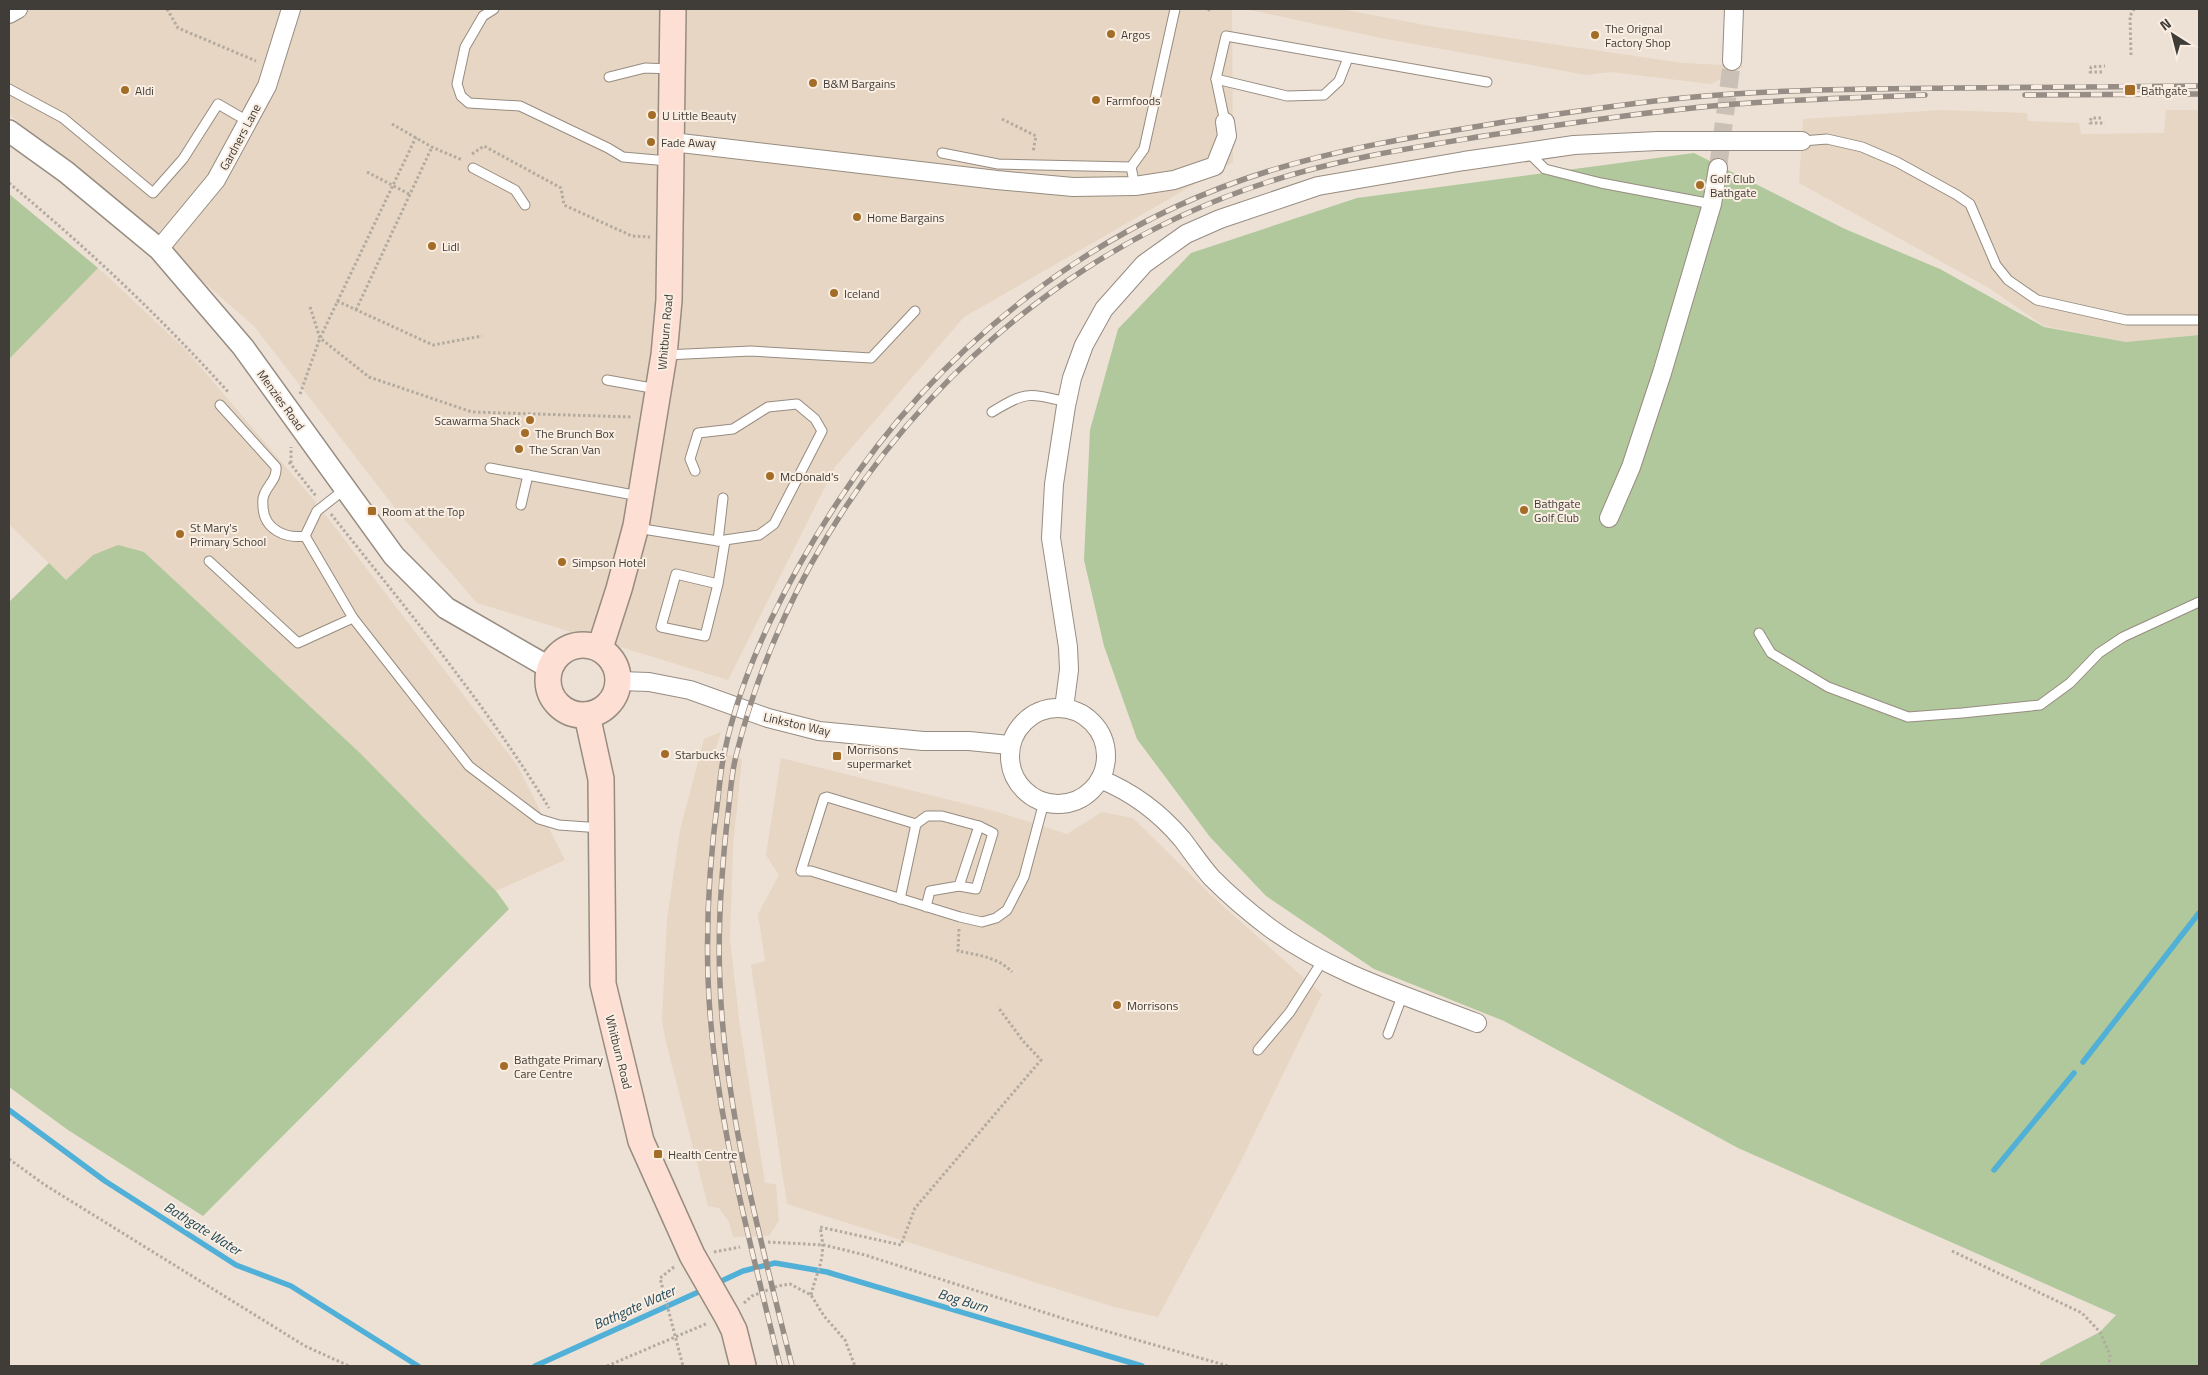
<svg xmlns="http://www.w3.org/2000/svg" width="2208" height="1375" viewBox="0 0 2208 1375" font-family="'Titillium Web',sans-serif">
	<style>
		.built { fill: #e6d6c3 }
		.green { fill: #b0c89b }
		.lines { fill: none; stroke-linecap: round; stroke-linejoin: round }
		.stream { stroke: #50b0d7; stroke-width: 5.5 }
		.minor-tunnel { stroke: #cac0b5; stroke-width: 18; stroke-dasharray: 18 9; stroke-linecap: butt }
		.service-casing { stroke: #978c81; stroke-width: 11 }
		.minor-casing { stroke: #978c81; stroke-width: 20 }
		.tertiary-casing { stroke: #978c81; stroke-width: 24 }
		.secondary-casing { stroke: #978c81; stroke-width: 28 }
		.path { stroke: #b3aaa0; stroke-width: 3; stroke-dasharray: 2.5 2.5; stroke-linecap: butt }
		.service { stroke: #fff; stroke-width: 9 }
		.minor { stroke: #fff; stroke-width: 18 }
		.tertiary { stroke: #fff; stroke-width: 21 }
		.secondary { stroke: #fedfd4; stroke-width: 25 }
		.rail-casing { stroke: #968e86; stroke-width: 5.5 }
		.rail { stroke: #faeee2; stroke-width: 4; stroke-dasharray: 11; stroke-linecap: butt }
		.poi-dot { fill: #a36d28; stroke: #faeee2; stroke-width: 2 }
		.labels { text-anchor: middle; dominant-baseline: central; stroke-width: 4; stroke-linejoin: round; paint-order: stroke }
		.poi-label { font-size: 12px; fill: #403c37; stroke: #faeee2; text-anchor: start }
		.street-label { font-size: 12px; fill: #403c37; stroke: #faeee2 }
		.water-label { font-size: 14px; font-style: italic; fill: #234c5d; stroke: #faeee2 }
	</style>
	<rect width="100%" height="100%" fill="#ede1d5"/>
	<g class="built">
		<path d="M 9,9 L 1232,9 L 1233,162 L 964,317 L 835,467 L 728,680 L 477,603 L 399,513 L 253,325 L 9,114 Z"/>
		<path d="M 1245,9 L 1341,9 L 1435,27 L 1683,63 L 1744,66 L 1711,84 L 1611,72 L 1586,75 L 1381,38 Z"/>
		<path d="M 1942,110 L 2027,113 L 2028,121 L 2079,123 L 2081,134 L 2164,133 L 2166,110 L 2199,110 L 2199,335 L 2126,342 L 2044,326 L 1989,288 L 1799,183 L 1803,119 Z"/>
		<path d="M 9,194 L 106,275 L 186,350 L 314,500 L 517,765 L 565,860 L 496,891 L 360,753 L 144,552 L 93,555 L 66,580 L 9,524 Z"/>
		<path d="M 721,732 L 715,751 L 742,759 L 733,846 L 730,939 L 740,1027 L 765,1183 L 776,1184 L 779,1221 L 769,1236 L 733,1237 L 729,1222 L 719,1208 L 708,1206 L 665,1038 L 662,1019 L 667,919 L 680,830 L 704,739 Z"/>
		<path d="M 781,758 L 998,812 L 1067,834 L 1102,812 L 1133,818 L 1213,897 L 1322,994 L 1238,1167 L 1158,1317 L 1114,1307 L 787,1204 L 751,965 L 765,961 L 758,914 L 779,875 L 766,855 Z"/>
	</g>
	<g class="green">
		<path d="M 1694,153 L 1845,229 L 1940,269 L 2044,327 L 2126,342 L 2199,335 L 2199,1366 L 2040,1366 L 2040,1363 L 2100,1332 L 2116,1315 L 1738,1148 L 1504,1021 L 1374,969 L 1266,896 L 1210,837 L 1137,739 L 1104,646 L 1084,560 L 1090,430 L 1118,329 L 1191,253 L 1357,198 Z"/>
		<path d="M 9,194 L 98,268 L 9,359 Z"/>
		<path d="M 118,545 L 144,552 L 360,753 L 496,891 L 509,909 L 203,1216 L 68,1130 L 9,1087 L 9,602 L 49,563 L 66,580 L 93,555 Z"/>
	</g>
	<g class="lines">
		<g class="stream">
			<path d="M 2083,1062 L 2199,913"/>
			<path d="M 9,1110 L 105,1181 L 236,1265 L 291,1286 L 418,1366"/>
			<path d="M 1994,1170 L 2074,1073"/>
			<path d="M 715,1284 L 743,1271 L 775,1263 L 827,1272 L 1142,1366"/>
			<path d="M 535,1366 L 705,1289"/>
		</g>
		<path class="minor-tunnel" d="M 1718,168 L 1732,61"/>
		<g class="service-casing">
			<g id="service">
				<path d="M 494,9 L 483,16 L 465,47 L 457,84 L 461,96 L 469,103 L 520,106 L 608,148 L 623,157 L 668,161"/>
				<path d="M 609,77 L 645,68 L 671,69"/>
				<path d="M 1216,79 L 1287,96 L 1324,95 L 1339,81 L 1348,58"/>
				<path d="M 9,89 L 63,118 L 153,193 L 183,159 L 218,104 L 249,122"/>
				<path d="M 1225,122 L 1216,79 L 1226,36 L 1487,82"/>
				<path d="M 1802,141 L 1827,139 L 1862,147 L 1897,162 L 1957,195 L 1970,204 L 1996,265 L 2008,280 L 2037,300 L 2126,320 L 2199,320"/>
				<path d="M 1528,152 L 1545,169 L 1601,183 L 1712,204"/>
				<path d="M 942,153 L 998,164 L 1131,167 L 1135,186"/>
				<path d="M 1131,167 L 1144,149 L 1175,9"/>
				<path d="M 473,168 L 515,190 L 525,205"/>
				<path d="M 665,355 L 751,351 L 871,358 L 915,311"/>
				<path d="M 607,380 L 657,389"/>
				<path d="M 220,405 L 276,467 C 277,480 268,484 264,495 C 262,499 263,503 263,507 C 264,529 285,539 305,536 L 317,511 L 345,489"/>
				<path d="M 992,412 C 1026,391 1028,393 1067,402"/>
				<path d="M 490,468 L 639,496"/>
				<path d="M 695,471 L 690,459 L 698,433 L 733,429 L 768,407 L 797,404 L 815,419 L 822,431 L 774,524 L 759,535 L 718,541"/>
				<path d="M 521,505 L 528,475"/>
				<path d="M 636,526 L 649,530 L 718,541 L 723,498"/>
				<path d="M 305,536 L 353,618"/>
				<path d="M 209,561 L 298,643 L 353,618 L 469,766 L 539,819 L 559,825 L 601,828"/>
				<path d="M 718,584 L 676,574 L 661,627 L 705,636 L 718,584 L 725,541"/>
				<path d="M 1759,633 L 1771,653 L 1828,687 L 1908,717 L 1962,713 L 2040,705 L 2070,683 L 2099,653 L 2123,637 L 2199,602"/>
				<path d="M 959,886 L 976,889 L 993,833 L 979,826"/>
				<path d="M 900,899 L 916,824"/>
				<path d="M 926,907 L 930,891 L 959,886 L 979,826 L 942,816 L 927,816 L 916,824 L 827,797 L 824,798 L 801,871 L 811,871 L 960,917 L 982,922 L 996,918 L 1007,910 L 1024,877 L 1044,802"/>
				<path d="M 1388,1034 L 1403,994"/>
				<path d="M 1258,1050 L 1290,1012 L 1323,960"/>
			</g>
		</g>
		<g class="minor-casing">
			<g id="minor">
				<path d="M 9,14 L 18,9"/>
				<path d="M 1732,61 L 1734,9"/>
				<path d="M 672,142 L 997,180 L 1073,187 L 1135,186 L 1174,180 L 1215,166 L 1227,136 L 1225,122"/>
				<path d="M 159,249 L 216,180 L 267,86 L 291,9"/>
				<path d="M 1609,518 L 1631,467 L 1662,373 L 1712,204 L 1718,168"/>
				<path d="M 619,681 L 649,682 L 690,690 L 768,718 L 819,731 L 923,741 L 969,741 L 1009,745"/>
				<circle cx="1058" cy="756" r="48"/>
				<path d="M 1064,708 L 1069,670 L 1068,647 L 1051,538 L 1054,484 L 1066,406 L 1072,378 L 1084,345 L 1104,309 L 1144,264 L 1186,234 L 1220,219 L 1318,186 L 1464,161 L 1574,145 L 1658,141 L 1802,141"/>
				<path d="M 1100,779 C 1132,792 1160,813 1182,839 C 1192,852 1201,866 1212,878 C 1230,896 1250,913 1270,928 C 1331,973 1407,996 1477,1023"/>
			</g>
		</g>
		<g class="tertiary-casing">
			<path id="tertiary" d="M 9,131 L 66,172 L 159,249 L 243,347 L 394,556 L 446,608 L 550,668"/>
		</g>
		<g class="secondary-casing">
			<g id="secondary">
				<circle cx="583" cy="680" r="35"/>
				<path d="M 600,648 L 619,589 L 636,526 L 664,355 L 669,300 L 673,9"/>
				<path d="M 587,715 L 601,779 L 603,984 L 641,1141 L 692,1255 L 727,1316 L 734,1330 L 743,1366"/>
			</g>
		</g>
		<g class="path">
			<path d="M 167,9 L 178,28 L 256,61"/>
			<path d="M 1208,9 L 1212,12"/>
			<path d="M 2131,55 L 2130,16 L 2134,9"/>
			<path d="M 2102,72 L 2090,72 L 2091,67 L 2105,66"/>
			<path d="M 2101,118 L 2091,118 L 2090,123 L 2105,123"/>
			<path d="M 1002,119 L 1036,136 L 1033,152"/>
			<path d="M 392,124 L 432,147 L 462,160"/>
			<path d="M 472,154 L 484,146 L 561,188 L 564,205 L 632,236 L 650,237"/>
			<path d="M 367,172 L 411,195"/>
			<path d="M 9,183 C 87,248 161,317 229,393"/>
			<path d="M 337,301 L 433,345 L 482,336"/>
			<path d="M 310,307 L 320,338 L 369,377 L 472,412 L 632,417"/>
			<path d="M 356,310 L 432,147"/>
			<path d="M 300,394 L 320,338 L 416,137"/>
			<path d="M 289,462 L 316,496"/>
			<path d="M 291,463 L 291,447"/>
			<path d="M 331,514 C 407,610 486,704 549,808"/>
			<path d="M 959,929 L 958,951 C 977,955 998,957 1012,972"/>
			<path d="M 9,1159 L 45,1185 L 305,1346 L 349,1366"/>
			<path d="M 768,1242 L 824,1245 L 865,1255 L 1071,1321 L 1228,1366"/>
			<path d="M 1952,1251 L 2082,1313 L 2100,1332 L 2110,1355 L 2109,1366"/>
			<path d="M 714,1252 L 740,1247"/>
			<path d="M 674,1267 L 660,1278 L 683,1366"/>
			<path d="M 811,1295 C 818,1266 827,1259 820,1227 L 901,1245 L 915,1208 L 1041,1060 L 1023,1041 L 998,1007"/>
			<path d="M 744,1303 L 752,1296 L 778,1286 L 790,1284 L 811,1295 L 824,1316 L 845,1340 L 855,1366"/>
			<path d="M 607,1366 L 708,1323"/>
		</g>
		<use href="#service" class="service"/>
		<use href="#minor" class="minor"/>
		<use href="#tertiary" class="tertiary"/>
		<use href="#secondary" class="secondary"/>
		<g class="rail-casing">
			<g id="rail">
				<path d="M 2025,95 L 2199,94"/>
				<path d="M 780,1366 C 750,1240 712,1108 708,977 C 706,917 710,857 718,798 C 720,782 721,766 725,750 C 743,664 791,573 839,500 C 939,346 1094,225 1269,171 C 1346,147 1425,135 1504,122 C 1564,113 1623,104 1683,98 C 1775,89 1867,89 1959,88 C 2039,87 2119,86 2199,86"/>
				<path d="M 792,1366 C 761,1241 725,1113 720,983 C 717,924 722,864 729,804 C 731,787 732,769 737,752 C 803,489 1009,265 1268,182 C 1338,159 1411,148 1484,136 C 1550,126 1617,116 1683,109 C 1763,100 1845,98 1925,95"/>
			</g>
		</g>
		<use href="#rail" class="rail"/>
	</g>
	<g class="poi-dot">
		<circle cx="1111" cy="34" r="5"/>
		<circle cx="1595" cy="35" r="5"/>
		<circle cx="813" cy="83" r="5"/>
		<circle cx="125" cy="90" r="5"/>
		<rect x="2124" y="84" width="12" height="12" rx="2.5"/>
		<circle cx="1096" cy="100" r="5"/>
		<circle cx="652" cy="115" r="5"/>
		<circle cx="651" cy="142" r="5"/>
		<circle cx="1700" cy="185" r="5"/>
		<circle cx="857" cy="217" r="5"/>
		<circle cx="432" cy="246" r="5"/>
		<circle cx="834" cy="293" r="5"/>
		<circle cx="530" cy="420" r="5"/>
		<circle cx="525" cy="433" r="5"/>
		<circle cx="519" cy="449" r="5"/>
		<circle cx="770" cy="476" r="5"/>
		<circle cx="1524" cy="510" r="5"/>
		<rect x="367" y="506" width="10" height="10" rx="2.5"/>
		<circle cx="180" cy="534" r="5"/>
		<circle cx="562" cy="562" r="5"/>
		<circle cx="665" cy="754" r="5"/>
		<rect x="832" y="751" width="10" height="10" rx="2.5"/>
		<circle cx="1117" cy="1005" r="5"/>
		<circle cx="504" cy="1066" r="5"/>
		<rect x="653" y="1149" width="10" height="10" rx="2.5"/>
	</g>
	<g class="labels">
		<g class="poi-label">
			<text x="1605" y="28">The Orignal<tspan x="1605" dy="14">Factory Shop</tspan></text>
			<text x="1121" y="34">Argos</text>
			<text x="823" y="83">B&amp;M Bargains</text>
			<text x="135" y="90">Aldi</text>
			<text x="2141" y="90">Bathgate</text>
			<text x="1106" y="100">Farmfoods</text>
			<text x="662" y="115">U Little Beauty</text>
			<text x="661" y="142">Fade Away</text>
			<text x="1710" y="178">Golf Club<tspan x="1710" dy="14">Bathgate</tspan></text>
			<text x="867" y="217">Home Bargains</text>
			<text x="442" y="246">Lidl</text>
			<text x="844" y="293">Iceland</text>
			<text x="520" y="420" text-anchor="end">Scawarma Shack</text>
			<text x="535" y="433">The Brunch Box</text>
			<text x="529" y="449">The Scran Van</text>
			<text x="780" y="476">McDonald's</text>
			<text x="1534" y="503">Bathgate<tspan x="1534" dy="14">Golf Club</tspan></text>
			<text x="382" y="511">Room at the Top</text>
			<text x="190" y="527">St Mary's<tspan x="190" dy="14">Primary School</tspan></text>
			<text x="572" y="562">Simpson Hotel</text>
			<text x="847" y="749">Morrisons<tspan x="847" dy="14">supermarket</tspan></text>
			<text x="675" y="754">Starbucks</text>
			<text x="1127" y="1005">Morrisons</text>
			<text x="514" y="1059">Bathgate Primary<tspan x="514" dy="14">Care Centre</tspan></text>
			<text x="668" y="1154">Health Centre</text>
		</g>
		<g class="street-label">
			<text transform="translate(240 137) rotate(-62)">Gardners Lane</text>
			<text transform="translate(665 332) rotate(-85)">Whitburn Road</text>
			<text transform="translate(281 400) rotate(54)">Menzies Road</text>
			<text transform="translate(797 724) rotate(13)">Linkston Way</text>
			<text transform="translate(619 1052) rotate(76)">Whitburn Road</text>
		</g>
		<g class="water-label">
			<text transform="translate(203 1228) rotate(32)">Bathgate Water</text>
			<text transform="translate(963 1300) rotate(17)">Bog Burn</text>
			<text transform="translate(634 1307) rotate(-24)">Bathgate Water</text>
		</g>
	</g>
	<rect width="2208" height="1375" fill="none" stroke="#403c37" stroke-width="20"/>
	<g transform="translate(2173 35) rotate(324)" stroke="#faeee2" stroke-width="4" paint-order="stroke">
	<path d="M0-4L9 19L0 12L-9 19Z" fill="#403c37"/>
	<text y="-8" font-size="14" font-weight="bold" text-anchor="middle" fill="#403c37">N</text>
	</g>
</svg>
